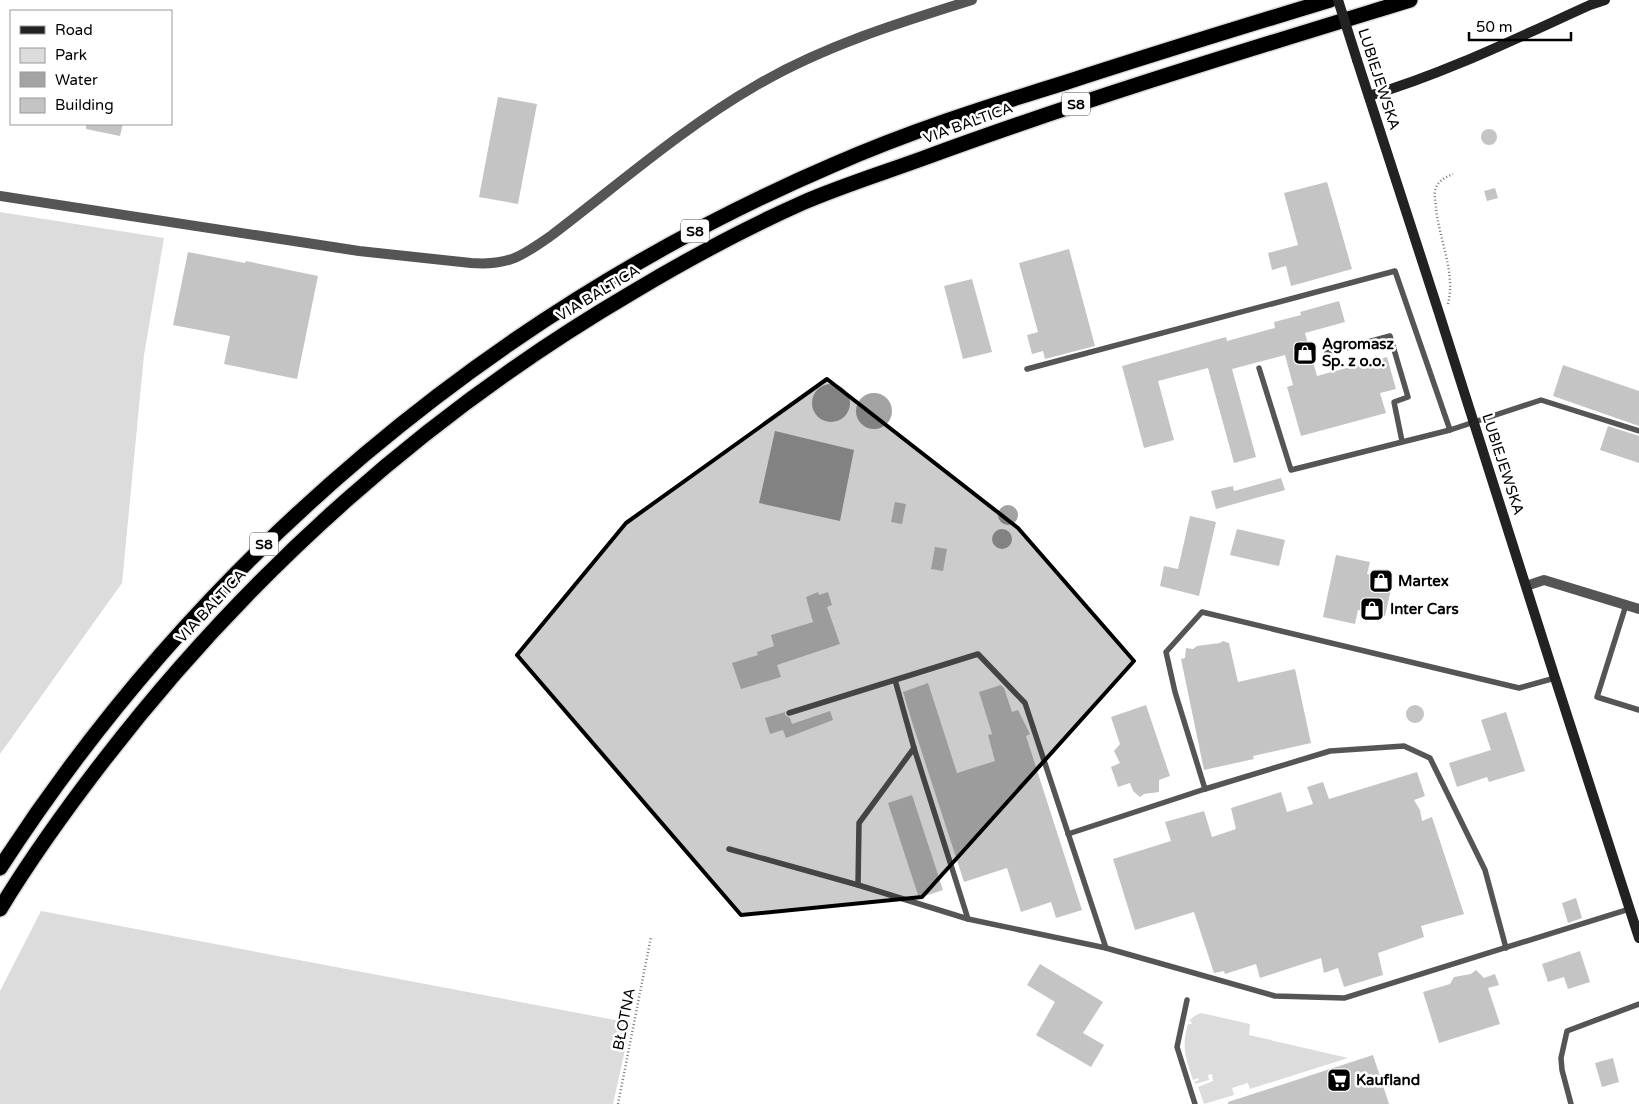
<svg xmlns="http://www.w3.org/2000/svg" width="1639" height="1104" viewBox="0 0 1639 1104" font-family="'Varela Round',sans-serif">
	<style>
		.green { fill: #dcdcdc }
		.water { fill: #a3a3a3 }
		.building { fill: #c4c4c4 }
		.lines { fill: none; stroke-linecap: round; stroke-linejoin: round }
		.highway-casing { stroke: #dbdbdb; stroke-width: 18 }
		.path { stroke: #777; stroke-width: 2.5; stroke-dasharray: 1 2.5; stroke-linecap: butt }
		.lane { stroke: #555; stroke-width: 5.5 }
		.street { stroke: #555; stroke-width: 10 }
		.secondary { stroke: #222; stroke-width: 10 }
		.highway { stroke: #000; stroke-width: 15 }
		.secondary-bridge { stroke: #222; stroke-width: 10 }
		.marked { fill: #000; fill-opacity: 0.2; stroke: #000; stroke-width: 4; stroke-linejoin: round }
		.labels { text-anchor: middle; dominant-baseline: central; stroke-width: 5; stroke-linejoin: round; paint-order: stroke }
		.shield { fill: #fff; stroke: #4c4c4c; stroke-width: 1 }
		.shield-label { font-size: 14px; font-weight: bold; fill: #000 }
		.street-label { font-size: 15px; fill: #000; stroke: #fff }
		.poi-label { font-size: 15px; font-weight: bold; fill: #000; stroke: #fff; text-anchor: start }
	</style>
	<rect width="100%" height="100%" fill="#fff"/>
	<g class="green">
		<path d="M 0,212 L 164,238 L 144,355 L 122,583 L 0,754 Z"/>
		<path d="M 41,911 L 631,1023 L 613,1104 L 0,1104 L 0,991 Z"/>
		<path d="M 1201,1013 L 1250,1024 L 1249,1035 L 1348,1058 L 1250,1089 L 1248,1083 L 1232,1088 L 1234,1095 L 1204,1104 L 1198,1087 L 1213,1081 L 1212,1074 L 1208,1075 L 1209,1080 L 1195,1084 L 1194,1082 L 1199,1080 L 1198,1078 L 1193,1080 C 1186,1058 1181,1047 1188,1024 L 1191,1024 L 1192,1022 L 1189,1021 C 1192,1017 1196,1015 1201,1013 Z"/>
	</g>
	<g class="water">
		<circle cx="831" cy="403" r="19"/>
		<circle cx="874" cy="411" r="18"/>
		<path d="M 775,431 L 854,450 L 840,521 L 759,503 Z"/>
		<circle cx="1008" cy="515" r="10"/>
		<circle cx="1002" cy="539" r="10"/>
	</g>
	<g class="building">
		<path d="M 498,97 L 537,104 L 518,204 L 479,197 Z"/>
		<path d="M 86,124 L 123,124 L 120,136 L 86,129 Z"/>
		<circle cx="1489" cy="137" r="8"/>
		<path d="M 1327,182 L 1352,269 L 1291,286 L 1286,266 L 1272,270 L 1268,253 L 1298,245 L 1284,193 Z"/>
		<path d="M 1495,188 L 1498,198 L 1487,201 L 1484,191 Z"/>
		<path d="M 1069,249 L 1095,346 L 1045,359 L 1043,351 L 1032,354 L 1027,335 L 1038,332 L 1019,263 Z"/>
		<path d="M 188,252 L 245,263 L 246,261 L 318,276 L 297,379 L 224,364 L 230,336 L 173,325 Z"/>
		<path d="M 972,279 L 992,352 L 963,359 L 944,286 Z"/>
		<path d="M 1339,301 L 1345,322 L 1305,333 L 1317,376 L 1387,357 L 1396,389 L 1380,393 L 1386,413 L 1301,436 L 1287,387 L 1293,385 L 1285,355 L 1232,369 L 1256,457 L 1234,463 L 1208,368 L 1158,381 L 1174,440 L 1144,448 L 1122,366 L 1226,337 L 1227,341 L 1275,328 L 1274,322 L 1301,315 L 1300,312 Z"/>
		<path d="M 1563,365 L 1639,391 L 1639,426 L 1553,396 Z"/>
		<path d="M 1608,426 L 1639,436 L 1639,463 L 1600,450 Z"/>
		<path d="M 1281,478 L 1285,490 L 1216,509 L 1211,491 L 1233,486 L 1234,491 Z"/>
		<path d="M 895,502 L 906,504 L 902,524 L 891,522 Z"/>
		<path d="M 1190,516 L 1216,522 L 1199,596 L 1160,586 L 1164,566 L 1178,569 Z"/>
		<path d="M 1237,529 L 1285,540 L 1279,566 L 1230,555 Z"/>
		<path d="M 935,547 L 947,549 L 943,571 L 931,569 Z"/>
		<path d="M 1336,555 L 1370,562 L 1367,574 L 1393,580 L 1385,616 L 1358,610 L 1355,624 L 1323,617 Z"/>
		<path d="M 818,592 L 819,595 L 828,592 L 832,605 L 827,607 L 840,644 L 777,665 L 781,677 L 741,689 L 732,663 L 758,655 L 757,652 L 774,646 L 771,635 L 813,622 L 806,597 Z"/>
		<path d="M 1223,641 L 1229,643 L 1238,682 L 1295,669 L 1311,743 L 1253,756 L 1254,759 L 1204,770 L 1181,659 L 1185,658 L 1186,648 L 1193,649 L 1197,646 L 1220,643 Z"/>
		<path d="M 928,683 L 957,773 L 995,761 L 988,735 L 992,734 L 979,692 L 1001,685 L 1004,688 L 1012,712 L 1018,710 L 1030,734 L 1026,736 L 1082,910 L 1056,918 L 1051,902 L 1021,912 L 1007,868 L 964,882 L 913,725 L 903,692 Z"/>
		<circle cx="1415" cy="714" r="9"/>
		<path d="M 1146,705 L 1170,776 L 1159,780 L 1159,792 L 1144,794 L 1140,797 L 1133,791 L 1130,783 L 1118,787 L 1111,767 L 1120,763 L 1114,751 L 1120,744 L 1111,717 Z"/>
		<path d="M 830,711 L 833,720 L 786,738 L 783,730 L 770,734 L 765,718 L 785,712 L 785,715 L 790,718 L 792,724 Z"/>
		<path d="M 1506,712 L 1525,771 L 1489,782 L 1487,777 L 1457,787 L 1449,763 L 1491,750 L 1481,720 Z"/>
		<path d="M 1417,772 L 1425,796 L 1414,800 L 1420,810 L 1422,821 L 1432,817 L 1464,914 L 1421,926 L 1424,937 L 1378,953 L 1383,975 L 1344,987 L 1338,968 L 1324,973 L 1321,958 L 1260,978 L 1256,964 L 1225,974 L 1224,971 L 1214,973 L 1194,912 L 1135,930 L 1113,859 L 1171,841 L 1165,822 L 1204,811 L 1212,837 L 1236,829 L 1231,808 L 1281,792 L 1287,812 L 1313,804 L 1307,787 L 1323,782 L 1329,799 Z"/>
		<path d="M 912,795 L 943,890 L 919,898 L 888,803 Z"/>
		<path d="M 1576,898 L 1582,918 L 1568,923 L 1562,903 Z"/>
		<path d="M 1580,951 L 1590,982 L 1568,989 L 1564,977 L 1548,982 L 1542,964 Z"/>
		<path d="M 1040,964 L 1103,1002 L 1083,1033 L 1104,1045 L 1091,1067 L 1036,1035 L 1055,1002 L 1027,985 Z"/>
		<path d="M 1476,970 L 1484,978 L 1495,974 L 1499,985 L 1488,988 L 1500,1024 L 1439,1043 L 1423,992 L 1450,984 L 1454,977 L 1471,974 Z"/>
		<path d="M 1373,1055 L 1389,1104 L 1228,1104 L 1228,1102 Z"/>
		<path d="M 1613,1058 L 1619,1082 L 1602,1087 L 1595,1063 Z"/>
	</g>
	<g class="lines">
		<g class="highway-casing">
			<g id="highway">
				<path d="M 0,868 C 201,557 493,311 833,165 C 908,132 986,107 1064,83 C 1153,54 1241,27 1330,0"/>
				<path d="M 0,909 C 31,858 67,808 104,760 C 249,572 428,412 633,292 C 688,259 744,229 802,203 C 841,186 883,173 924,158 C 1084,99 1247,50 1410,0"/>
			</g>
		</g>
		<g class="path">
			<path d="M 1448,304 C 1456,273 1439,239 1436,208 C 1436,203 1434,197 1435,192 C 1436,182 1445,177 1453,174"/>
			<path d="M 618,1104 L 651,937"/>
		</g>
		<g class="lane">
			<path d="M 1327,353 L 1390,336 L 1408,397 L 1394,402 L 1402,441"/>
			<path d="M 1259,368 L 1291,470 L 1450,430 L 1541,400 L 1639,431"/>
			<path d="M 1027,369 L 1395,271 L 1450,430"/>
			<path d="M 1626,605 L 1597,697 L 1639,710"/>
			<path d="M 895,680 L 914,748 L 968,919"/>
			<path d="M 789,713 L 978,654 L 1025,703 L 1106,948"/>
			<path d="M 1205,789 L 1175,692 L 1166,652 L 1202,612 L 1519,688 L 1555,678"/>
			<path d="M 1068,834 L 1205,789 L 1330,751 L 1404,746 L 1430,758 L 1485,870 L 1506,948"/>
			<path d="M 729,849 L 858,885 L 968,919 L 1106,948 L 1275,996 L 1344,998 L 1629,909"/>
			<path d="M 858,885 L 859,823 L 914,748"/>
			<path d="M 1187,1000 L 1177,1047 L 1195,1104"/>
			<path d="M 1571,1104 L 1562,1070 L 1561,1058 L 1567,1031 L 1639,1004"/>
		</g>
		<g class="street">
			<path d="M 0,196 L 359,251 L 471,263 C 509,266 522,256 552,235 C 619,184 684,127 757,85 C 824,46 898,23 972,0"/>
			<path d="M 1526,586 L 1544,580 L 1639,609"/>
		</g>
		<g class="secondary">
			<path d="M 1357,60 L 1439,313 L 1555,678 L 1639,938"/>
			<path d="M 1369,96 C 1446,73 1517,38 1590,5 L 1605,0"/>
		</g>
		<use href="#highway" class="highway"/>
		<path class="secondary-bridge" d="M 1338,0 L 1357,60"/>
	</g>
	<path class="marked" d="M 827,379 L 1018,528 L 1134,661 L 922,897 L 741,915 L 517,655 L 626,523 Z"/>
	<defs>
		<g id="shop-square" transform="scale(1.25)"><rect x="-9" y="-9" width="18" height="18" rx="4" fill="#000" stroke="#fff"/><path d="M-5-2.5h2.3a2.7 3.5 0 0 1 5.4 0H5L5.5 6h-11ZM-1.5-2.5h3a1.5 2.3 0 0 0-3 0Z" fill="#fff"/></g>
		<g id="supermarket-square" transform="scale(1.25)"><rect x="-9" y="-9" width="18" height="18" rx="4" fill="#000" stroke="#fff"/><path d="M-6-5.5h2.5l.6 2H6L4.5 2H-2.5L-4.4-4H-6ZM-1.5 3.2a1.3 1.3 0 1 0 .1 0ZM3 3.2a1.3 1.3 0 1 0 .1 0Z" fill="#fff"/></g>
	</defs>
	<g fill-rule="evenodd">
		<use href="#shop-square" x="1305" y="353"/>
		<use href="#shop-square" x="1381" y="581"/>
		<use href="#shop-square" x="1372" y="609"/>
		<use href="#supermarket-square" x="1339" y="1080"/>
	</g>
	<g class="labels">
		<g class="shield">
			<rect x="1062" y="92.5" width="28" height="23" rx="4"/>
			<rect x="681" y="219.5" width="28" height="23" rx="4"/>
			<rect x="250" y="532.5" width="28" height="23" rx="4"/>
		</g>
		<g class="shield-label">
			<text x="1076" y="104">S8</text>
			<text x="695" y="231">S8</text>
			<text x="264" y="544">S8</text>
		</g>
		<g class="street-label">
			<text transform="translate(1379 79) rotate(72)">LUBIEJEWSKA</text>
			<text transform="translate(968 123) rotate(-20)">VIA BALTICA</text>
			<text transform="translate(598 293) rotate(-31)">VIA BALTICA</text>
			<text transform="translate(1503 464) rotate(72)">LUBIEJEWSKA</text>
			<text transform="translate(211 606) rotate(-47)">VIA BALTICA</text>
			<text transform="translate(624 1019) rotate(-79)">BŁOTNA</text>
		</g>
		<g class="poi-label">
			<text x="1322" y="344">Agromasz<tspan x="1322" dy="17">Sp. z o.o.</tspan></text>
			<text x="1398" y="581">Martex</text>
			<text x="1390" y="609">Inter Cars</text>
			<text x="1356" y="1080">Kaufland</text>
		</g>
	</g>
	<rect x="10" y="10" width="162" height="115" fill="#ffffff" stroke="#999999"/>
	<rect x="20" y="26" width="25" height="8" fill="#222222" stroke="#999999"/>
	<text x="55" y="35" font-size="15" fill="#000000">Road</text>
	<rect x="20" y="48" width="25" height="15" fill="#dcdcdc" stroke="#999999"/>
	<text x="55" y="60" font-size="15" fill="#000000">Park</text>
	<rect x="20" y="72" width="25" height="15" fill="#a3a3a3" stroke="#999999"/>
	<text x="55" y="85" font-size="15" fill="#000000">Water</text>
	<rect x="20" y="98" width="25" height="15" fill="#c4c4c4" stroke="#999999"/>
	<text x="55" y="110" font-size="15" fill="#000000">Building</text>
	<path d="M1469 32v8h102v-8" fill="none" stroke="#000000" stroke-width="2.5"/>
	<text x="1476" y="32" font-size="15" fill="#000000" stroke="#ffffff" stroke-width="4" paint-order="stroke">50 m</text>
</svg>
